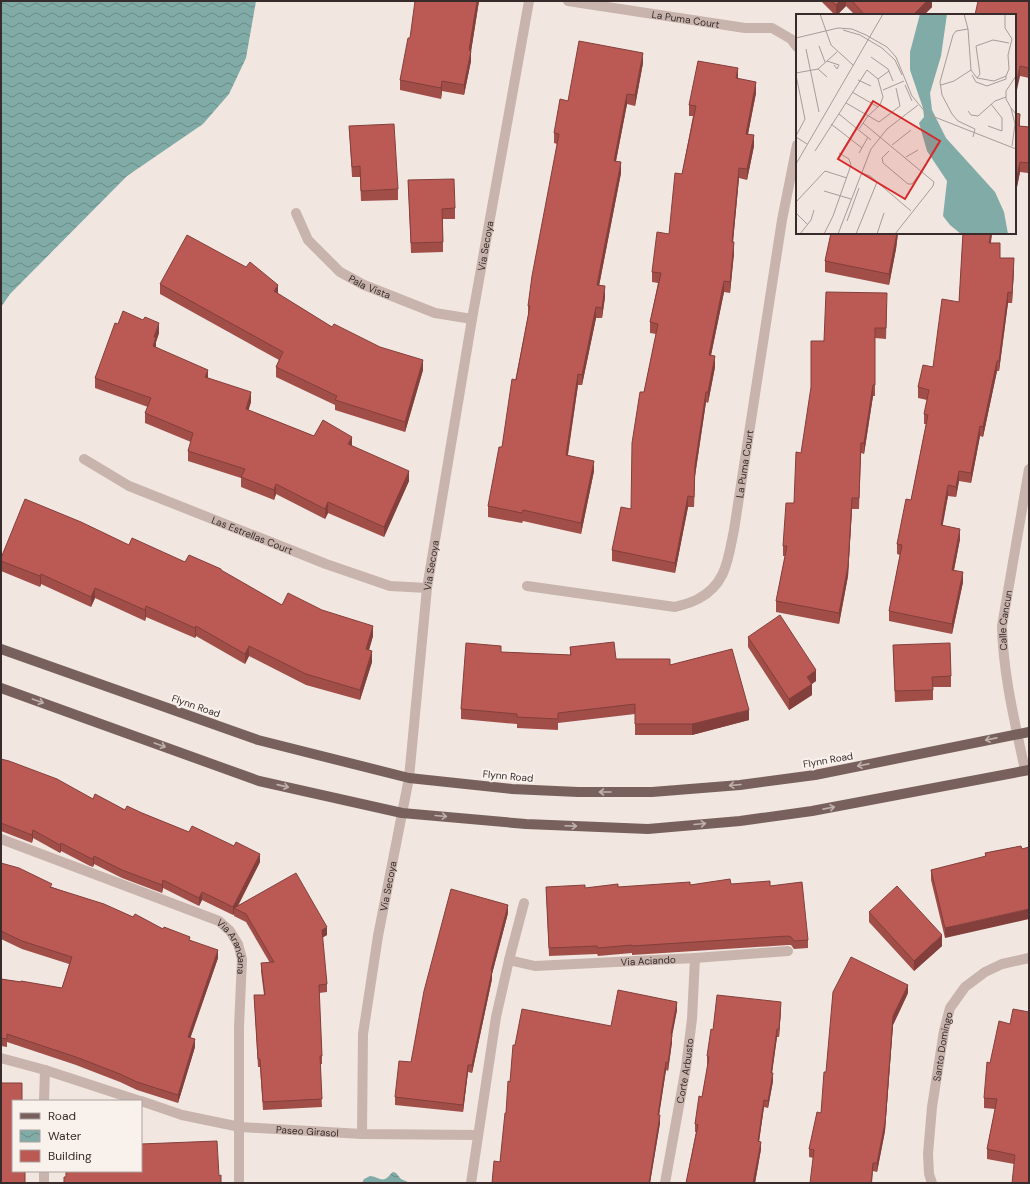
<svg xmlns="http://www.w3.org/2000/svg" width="1030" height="1184" viewBox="0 0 1030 1184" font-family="'DM Sans',sans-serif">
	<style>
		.water { fill: url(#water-waves) }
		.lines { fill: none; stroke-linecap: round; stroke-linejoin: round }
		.minor { stroke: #c8b4ad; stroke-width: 10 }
		.major { stroke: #78615d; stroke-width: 10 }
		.wall { fill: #a14d48 }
		.shaded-wall { fill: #833f3b }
		.building { fill: #bb5a54; stroke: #833f3b }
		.oneway { stroke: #bfb0ac }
		.labels { text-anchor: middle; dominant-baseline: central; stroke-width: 4; stroke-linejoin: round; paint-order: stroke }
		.street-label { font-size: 10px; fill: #372c2b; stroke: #f9f1ec }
		.inset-road { fill: none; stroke: #a79c98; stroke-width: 1 }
		.view { fill: #d62828; fill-opacity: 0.15; stroke: #d62828; stroke-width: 2 }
		.inset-edge { fill: none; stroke: #372c2b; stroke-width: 2 }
	</style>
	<defs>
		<pattern id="water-waves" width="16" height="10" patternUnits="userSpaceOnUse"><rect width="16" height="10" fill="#81aba6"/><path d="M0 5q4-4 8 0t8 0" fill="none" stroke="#6a8b87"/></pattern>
	</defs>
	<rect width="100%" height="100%" fill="#f1e6e0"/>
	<g class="water">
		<path d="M 1,1 L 256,1 L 246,58 L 229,94 L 203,124 L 127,176 L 10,294 L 1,307 Z"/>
		<path d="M 393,1172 L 396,1173 L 401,1179 L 410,1183 L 362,1183 L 364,1179 L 370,1176 C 375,1176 381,1181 385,1179 C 388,1178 390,1174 393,1172 Z"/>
	</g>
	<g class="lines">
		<g class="minor">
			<path id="s1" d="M 568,1 L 745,28 L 772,28 L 791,39 L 797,47"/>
			<path id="s2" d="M 296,213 L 308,240 L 340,272 L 364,285 L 435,313 L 472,319"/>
			<path id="s3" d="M 84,459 L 129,486 L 326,564 L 390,586 L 427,588"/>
			<path id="s4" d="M 527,586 L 675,607 C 682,605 691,603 698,599 C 727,584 728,558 734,530 L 782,220 L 797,145"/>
			<path id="s5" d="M 1025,770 C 1015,723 1003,674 1002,626 L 1029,469"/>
			<path id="s6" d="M 1,839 L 219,921 L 230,931 L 238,944 L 242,959 L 239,1027 L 239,1183"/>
			<path id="s7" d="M 509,960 L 535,966 L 695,958 L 788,951"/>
			<path d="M 1,1058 L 45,1070 L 140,1101"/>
			<path d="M 44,1101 L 45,1070"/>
			<path id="s8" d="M 141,1101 L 182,1115 L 240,1127 L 362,1134 L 478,1135"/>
			<path id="s9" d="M 362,1134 L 363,1034 L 378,936 L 409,778 L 427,588 L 472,319 L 529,1"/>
			<path d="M 44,1171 L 44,1183"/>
			<path d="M 471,1183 L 496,1017 L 509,960 L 524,903"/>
			<path id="s10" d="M 665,1183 L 686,1067 L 692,1019 L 695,958"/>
			<path id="s11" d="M 932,1183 L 929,1174 L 928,1154 L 932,1107 L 944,1031 L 950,1008 L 965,987 L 985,972 L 1002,964 L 1029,958"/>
		</g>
		<g class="major">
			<path d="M 1,649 L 258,740 L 409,778 L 512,789 L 578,792 L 652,792 L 740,785 L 815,775 L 1029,732"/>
			<path d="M 1,688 L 259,781 L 402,813 L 526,824 L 648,829 L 740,821 L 812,811 L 1029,770"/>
		</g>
	</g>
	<g class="wall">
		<path d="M 479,1 L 471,51 L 471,61 L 464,95 L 442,91 L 441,99 L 400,90 L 400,80 L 410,38 Z"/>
		<path d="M 821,1 L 932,1 L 932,7 L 924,15 L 855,15 L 846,6 L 837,15 L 835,15 Z"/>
		<path d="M 1029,1 L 1029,78 L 1020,76 L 1015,15 Z"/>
		<path d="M 643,63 L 635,106 L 627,104 L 616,161 L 621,173 L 599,286 L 605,297 L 602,318 L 596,318 L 582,385 L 578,385 L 568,455 L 594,471 L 581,534 L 523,521 L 522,523 L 488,517 L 488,506 L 502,447 L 528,316 L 528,306 L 557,144 L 554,143 L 554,133 L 568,101 Z"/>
		<path d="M 738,78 L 756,93 L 748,134 L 754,146 L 747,180 L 739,178 L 733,242 L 734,253 L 730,293 L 724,292 L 711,355 L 715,367 L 708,403 L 706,402 L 695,476 L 694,507 L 688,507 L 675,573 L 612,561 L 612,550 L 631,509 L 644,392 L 656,334 L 650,333 L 650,322 L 658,283 L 652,282 L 652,272 L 669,234 L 682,174 L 693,116 L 689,116 L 689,105 Z"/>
		<path d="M 349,126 L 398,189 L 398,200 L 361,201 L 360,177 L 352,177 Z"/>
		<path d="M 1020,126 L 1029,127 L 1029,169 L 1028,173 L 1020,172 L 1015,197 Z"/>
		<path d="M 408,180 L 455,208 L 455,219 L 443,219 L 443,252 L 411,253 Z"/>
		<path d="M 831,233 L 898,233 L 896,249 L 889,285 L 825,272 L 825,261 Z"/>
		<path d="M 963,233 L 992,233 L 991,243 L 1000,258 L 1014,269 L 1012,303 L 1008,303 L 999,371 L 997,371 L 983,437 L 980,436 L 971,483 L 959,481 L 956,497 L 948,496 L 942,525 L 960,539 L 954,570 L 963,582 L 952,634 L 889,621 L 889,611 L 900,555 L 897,554 L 897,544 L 911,500 L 926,424 L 924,424 L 924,414 L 927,400 L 918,398 L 918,387 L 933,367 L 959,302 Z"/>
		<path d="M 160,284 L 278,294 L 332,327 L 423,370 L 405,432 L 335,410 L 335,405 L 276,377 L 276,367 L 279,360 L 160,294 Z"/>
		<path d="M 887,304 L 886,339 L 875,338 L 875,396 L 873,396 L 864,454 L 861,453 L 859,509 L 852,509 L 848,576 L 839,624 L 776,612 L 776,601 L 785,556 L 783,556 L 783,546 L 794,503 L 801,453 Z"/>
		<path d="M 118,324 L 159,333 L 156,342 L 156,347 L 208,378 L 251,402 L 248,410 L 314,436 L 352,446 L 409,481 L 384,537 L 328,513 L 325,519 L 276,494 L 274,500 L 241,487 L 241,478 L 188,461 L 188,451 L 191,442 L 145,423 L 145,413 L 148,407 L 95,388 L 95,378 Z"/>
		<path d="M 129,545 L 185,562 L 221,571 L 282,605 L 373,636 L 369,650 L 372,662 L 360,700 L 306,685 L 249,656 L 245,664 L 196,636 L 195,638 L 146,617 L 145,621 L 95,598 L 91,607 L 41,584 L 40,587 L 1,571 L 1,558 Z"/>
		<path d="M 748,637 L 816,681 L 812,684 L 812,695 L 789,710 L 748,647 Z"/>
		<path d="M 893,645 L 951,676 L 951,687 L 933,687 L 933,700 L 895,702 Z"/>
		<path d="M 570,647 L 616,659 L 670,665 L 749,720 L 692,735 L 635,735 L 635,714 L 558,723 L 558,730 L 517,728 L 517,724 L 461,719 L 461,709 L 501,652 L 570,655 Z"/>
		<path d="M 1,759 L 93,799 L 125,810 L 142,813 L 260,862 L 238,906 L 327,935 L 322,937 L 327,984 L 327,992 L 319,993 L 322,1056 L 322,1064 L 320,1064 L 322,1107 L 263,1110 L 260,1067 L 258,1067 L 254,995 L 264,995 L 261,971 L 261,963 L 270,963 L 246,922 L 234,916 L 234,914 L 233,915 L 202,900 L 199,906 L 163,888 L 162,893 L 122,878 L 94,864 L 93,867 L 90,866 L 61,851 L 60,853 L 33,838 L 32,843 L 1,831 Z"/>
		<path d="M 1021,846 L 945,938 L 931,880 L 931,870 L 985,857 L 985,853 Z"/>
		<path d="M 1,863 L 52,887 L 133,917 L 190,940 L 218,958 L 190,1038 L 195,1047 L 178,1103 L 137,1090 L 120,1082 L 76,1065 L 7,1042 L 7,1047 L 1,1046 L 1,979 L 62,988 L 69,964 L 22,949 L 1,939 Z"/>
		<path d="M 731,884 L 770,886 L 808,940 L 808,948 L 794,949 L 791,945 L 788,945 L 632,955 L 632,953 L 598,956 L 597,954 L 549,956 L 546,887 L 585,888 Z"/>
		<path d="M 869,912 L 942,946 L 914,971 L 869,922 Z"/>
		<path d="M 508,913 L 492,974 L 492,979 L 472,1073 L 468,1072 L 463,1112 L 395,1105 L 395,1097 L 411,1062 Z"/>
		<path d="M 908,993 L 893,1025 L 885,1131 L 877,1172 L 809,1157 L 809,1149 L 821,1113 L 826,1072 Z"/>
		<path d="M 781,1009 L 779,1037 L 777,1037 L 772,1073 L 773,1081 L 768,1108 L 764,1107 L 759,1141 L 761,1149 L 755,1183 L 686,1183 L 696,1132 L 695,1132 L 695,1124 L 702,1097 L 708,1064 L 707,1064 L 707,1056 L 713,1030 Z"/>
		<path d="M 677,1010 L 672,1034 L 672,1042 L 668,1071 L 666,1070 L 659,1115 L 660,1123 L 650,1183 L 492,1183 L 500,1162 L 510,1082 L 515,1045 L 611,1026 Z"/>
		<path d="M 1029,1012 L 1014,1164 L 987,1159 L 987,1149 L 995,1109 L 984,1108 L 984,1098 L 990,1063 L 1010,1024 Z"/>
	</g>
	<g class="shaded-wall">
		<path d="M 477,1 L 479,1 L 470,58 L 471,51 L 471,61 L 464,95 L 464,85 Z"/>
		<path d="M 840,1 L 846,1 L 846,6 L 837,15 L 836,15 L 836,5 Z"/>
		<path d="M 927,1 L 932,1 L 932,7 L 924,15 L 913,15 Z"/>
		<path d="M 643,53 L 643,63 L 635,106 L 635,95 Z"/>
		<path d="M 1020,66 L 1020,76 L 1015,99 L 1015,89 Z"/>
		<path d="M 738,68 L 738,79 L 736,78 Z"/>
		<path d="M 442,81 L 442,91 L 441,99 L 441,88 Z"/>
		<path d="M 756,82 L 756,93 L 746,144 L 746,134 Z"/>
		<path d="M 627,94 L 627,104 L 614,171 L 614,161 Z"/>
		<path d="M 1020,114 L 1020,124 L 1019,136 L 1019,126 Z"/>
		<path d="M 754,135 L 754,146 L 747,180 L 747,169 Z"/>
		<path d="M 1029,159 L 1029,169 L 1028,173 L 1028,163 Z"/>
		<path d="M 621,162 L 621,173 L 597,296 L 597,285 Z"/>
		<path d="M 1020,162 L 1020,172 L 1015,197 L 1015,187 Z"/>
		<path d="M 739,168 L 739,178 L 732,252 L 732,242 Z"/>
		<path d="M 897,233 L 898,233 L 896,249 L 889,285 L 889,274 Z"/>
		<path d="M 991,233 L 992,233 L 989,253 L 989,243 Z"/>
		<path d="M 734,242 L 734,253 L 730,293 L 730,282 Z"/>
		<path d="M 1014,258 L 1014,269 L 1012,303 L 1012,293 Z"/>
		<path d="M 724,281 L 724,292 L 709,365 L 709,355 Z"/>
		<path d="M 278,285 L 278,296 L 274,291 Z"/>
		<path d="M 605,286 L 605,297 L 602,318 L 602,308 Z"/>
		<path d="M 1008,292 L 1008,303 L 999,371 L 999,361 Z"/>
		<path d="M 596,307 L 596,318 L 582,385 L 582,375 Z"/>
		<path d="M 159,323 L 159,333 L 156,342 L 156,347 L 153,346 L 154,337 Z"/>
		<path d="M 715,356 L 715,367 L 708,403 L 708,392 Z"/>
		<path d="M 423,360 L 423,370 L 405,432 L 405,422 Z"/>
		<path d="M 997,361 L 997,371 L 983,437 L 983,427 Z"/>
		<path d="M 208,370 L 208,380 L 205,377 Z"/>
		<path d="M 578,374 L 578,385 L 566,465 L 566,455 Z"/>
		<path d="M 873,385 L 873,396 L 864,454 L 864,443 Z"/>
		<path d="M 251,392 L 251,402 L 246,419 L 246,409 Z"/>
		<path d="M 706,392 L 706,402 L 695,476 L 694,507 L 695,465 Z"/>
		<path d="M 980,426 L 980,436 L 971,483 L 971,473 Z"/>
		<path d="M 352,437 L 352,447 L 348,444 Z"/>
		<path d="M 594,461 L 594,471 L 581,534 L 581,523 Z"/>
		<path d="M 409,471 L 409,481 L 384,537 L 384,527 Z"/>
		<path d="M 959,471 L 959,481 L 956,497 L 956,487 Z"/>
		<path d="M 276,484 L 276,494 L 274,500 L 274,490 Z"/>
		<path d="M 948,485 L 948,496 L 941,535 L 941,525 Z"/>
		<path d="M 688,496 L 688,507 L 675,573 L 675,563 Z"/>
		<path d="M 852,498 L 852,509 L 848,576 L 839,624 L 839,613 Z"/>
		<path d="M 328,502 L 328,513 L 325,519 L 325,509 Z"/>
		<path d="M 960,529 L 960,539 L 952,580 L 952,570 Z"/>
		<path d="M 963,572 L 963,582 L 952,634 L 952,624 Z"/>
		<path d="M 41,574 L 41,584 L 40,587 L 40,576 Z"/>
		<path d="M 95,588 L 95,598 L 91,607 L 91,597 Z"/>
		<path d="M 146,606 L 146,617 L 145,621 L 145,610 Z"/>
		<path d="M 196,626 L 196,636 L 195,638 L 195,628 Z"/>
		<path d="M 373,626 L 373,636 L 366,660 L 366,649 Z"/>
		<path d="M 249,646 L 249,656 L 245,664 L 245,654 Z"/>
		<path d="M 372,651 L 372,662 L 360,700 L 360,690 Z"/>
		<path d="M 816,670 L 816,681 L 807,687 L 807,677 Z"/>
		<path d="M 812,684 L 812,695 L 789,710 L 789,699 Z"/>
		<path d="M 749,710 L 749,720 L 692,735 L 692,724 Z"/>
		<path d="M 33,830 L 33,838 L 32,843 L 32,835 Z"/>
		<path d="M 61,843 L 61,851 L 60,853 L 60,845 Z"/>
		<path d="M 260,854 L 260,862 L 236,909 L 234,908 L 234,914 L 233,915 L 233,907 Z"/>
		<path d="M 94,856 L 94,864 L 93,867 L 93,859 Z"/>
		<path d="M 163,880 L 163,888 L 162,893 L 162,885 Z"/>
		<path d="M 202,892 L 202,900 L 199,906 L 199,898 Z"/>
		<path d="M 508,905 L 508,913 L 492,974 L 492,979 L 472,1073 L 472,1065 L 491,970 Z"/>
		<path d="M 1029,909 L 1029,919 L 945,938 L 945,928 Z"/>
		<path d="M 327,927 L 327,935 L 322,938 L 322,930 Z"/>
		<path d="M 942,935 L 942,946 L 914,971 L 914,961 Z"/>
		<path d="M 218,950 L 218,958 L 188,1045 L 188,1037 Z"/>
		<path d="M 908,985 L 908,993 L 893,1025 L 885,1131 L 877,1172 L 877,1163 L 893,1016 Z"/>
		<path d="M 677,1002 L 677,1010 L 671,1042 L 671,1034 Z"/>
		<path d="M 781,1002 L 781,1009 L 779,1037 L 779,1029 Z"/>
		<path d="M 777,1029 L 777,1037 L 771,1080 L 771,1073 Z"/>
		<path d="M 672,1035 L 672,1042 L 668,1071 L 668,1063 Z"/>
		<path d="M 195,1039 L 195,1047 L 178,1103 L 178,1095 Z"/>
		<path d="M 666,1062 L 666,1070 L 658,1122 L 658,1115 Z"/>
		<path d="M 468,1065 L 468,1072 L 463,1112 L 463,1105 Z"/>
		<path d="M 773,1073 L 773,1081 L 768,1108 L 768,1101 Z"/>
		<path d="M 764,1100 L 764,1107 L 758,1149 L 758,1141 Z"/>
		<path d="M 660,1115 L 660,1123 L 650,1183 L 649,1183 Z"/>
		<path d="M 761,1142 L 761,1149 L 755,1183 L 753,1183 Z"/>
		<path d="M 873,1163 L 873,1171 L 872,1183 L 871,1183 Z"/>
	</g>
	<g class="building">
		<path d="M 415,1 L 477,1 L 469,50 L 471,51 L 464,85 L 442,81 L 441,88 L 400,80 L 408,38 L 410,38 Z"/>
		<path d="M 831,1 L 840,1 L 836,5 Z"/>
		<path d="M 852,1 L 927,1 L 913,15 L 865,15 Z"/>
		<path d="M 978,1 L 1029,1 L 1029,68 L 1020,66 L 1015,89 L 1015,15 L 975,15 Z"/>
		<path d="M 579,41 L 643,53 L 635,95 L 627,94 L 614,161 L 621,162 L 597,285 L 605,286 L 602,308 L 596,307 L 582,375 L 578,374 L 566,455 L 594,461 L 581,523 L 523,510 L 522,513 L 488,506 L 499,447 L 502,447 L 512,379 L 516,380 L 530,306 L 528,306 L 532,276 L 559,134 L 554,133 L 560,99 L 568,101 Z"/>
		<path d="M 698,61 L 738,68 L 736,78 L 756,82 L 746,134 L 754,135 L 747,169 L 739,168 L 732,242 L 734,242 L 730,282 L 724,281 L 709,355 L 715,356 L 708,392 L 706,392 L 695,465 L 694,497 L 688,496 L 675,563 L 612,550 L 621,507 L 631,509 L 632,443 L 640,392 L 644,392 L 658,324 L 650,322 L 661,273 L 652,272 L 657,232 L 669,234 L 675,173 L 682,174 L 696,106 L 689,105 Z"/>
		<path d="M 1015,113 L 1020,114 L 1019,126 L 1029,127 L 1029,159 L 1028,163 L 1020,162 L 1015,187 Z"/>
		<path d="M 394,124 L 398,189 L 361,191 L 360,166 L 352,167 L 349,126 Z"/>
		<path d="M 454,179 L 455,208 L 442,209 L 443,242 L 411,243 L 408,180 Z"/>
		<path d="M 831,233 L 897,233 L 889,274 L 825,261 Z"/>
		<path d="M 963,233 L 991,233 L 989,243 L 1000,243 L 1000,258 L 1014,258 L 1012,293 L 1008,292 L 999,361 L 997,361 L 983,427 L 980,426 L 971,473 L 959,471 L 956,487 L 948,485 L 941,525 L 960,529 L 952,570 L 963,572 L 952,624 L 889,611 L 902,545 L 897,544 L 906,499 L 911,500 L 928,415 L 924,414 L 929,390 L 918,387 L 923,365 L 933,367 L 942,299 L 959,302 Z"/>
		<path d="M 187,235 L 246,267 L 250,262 L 278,285 L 274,291 L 332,327 L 334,324 L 380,347 L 423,360 L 405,422 L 335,400 L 337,396 L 276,367 L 283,352 L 160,284 Z"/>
		<path d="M 826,292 L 887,293 L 886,328 L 875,328 L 875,385 L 873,385 L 864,443 L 861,443 L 859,498 L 852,498 L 848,566 L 839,613 L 776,601 L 787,546 L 783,546 L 786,503 L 794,503 L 796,452 L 801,453 L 811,387 L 811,341 L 824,341 Z"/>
		<path d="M 123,311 L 143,320 L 145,317 L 159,323 L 154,337 L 156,337 L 153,346 L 208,370 L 205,377 L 251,392 L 246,409 L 314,436 L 323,420 L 352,437 L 348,444 L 409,471 L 384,527 L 328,502 L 325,509 L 276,484 L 274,490 L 241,477 L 245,469 L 188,451 L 193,433 L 145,413 L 151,398 L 95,378 L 115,323 L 118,324 Z"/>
		<path d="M 25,499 L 81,522 L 129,545 L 132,538 L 185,562 L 189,555 L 221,569 L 221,570 L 282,605 L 288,593 L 322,610 L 373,626 L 366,649 L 372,651 L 360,690 L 306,674 L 249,646 L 245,654 L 196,626 L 195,628 L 146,606 L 145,610 L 95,588 L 91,597 L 41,574 L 40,576 L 1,561 L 1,558 Z"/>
		<path d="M 780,615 L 816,670 L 807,677 L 812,684 L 789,699 L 748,637 Z"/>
		<path d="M 614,642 L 616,659 L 670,659 L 670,665 L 732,649 L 749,710 L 692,724 L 635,724 L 635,704 L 558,713 L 558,719 L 517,717 L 517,714 L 461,709 L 466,643 L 501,646 L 501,652 L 571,655 L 570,647 Z"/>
		<path d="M 950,643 L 951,676 L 932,677 L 933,690 L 895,691 L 893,645 Z"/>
		<path d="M 1,759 L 9,761 L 57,779 L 93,799 L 95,794 L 125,810 L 127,806 L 142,813 L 189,832 L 192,826 L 234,846 L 236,842 L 260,854 L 233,907 L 202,892 L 199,898 L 163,880 L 162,885 L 122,870 L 94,856 L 93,859 L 90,858 L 61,843 L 60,845 L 33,830 L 32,835 L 1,823 Z"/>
		<path d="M 1021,846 L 1022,849 L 1029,847 L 1029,909 L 945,928 L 931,870 L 986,856 L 985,853 Z"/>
		<path d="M 1,863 L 19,868 L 52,884 L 50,887 L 104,904 L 133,917 L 135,914 L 163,929 L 164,927 L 190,937 L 189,940 L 218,950 L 188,1037 L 195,1039 L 178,1095 L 137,1082 L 120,1074 L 76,1057 L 7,1034 L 7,1039 L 1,1038 L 1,979 L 21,982 L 21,981 L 62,988 L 72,957 L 22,941 L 1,931 Z"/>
		<path d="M 296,873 L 327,927 L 322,930 L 327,984 L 319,985 L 322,1056 L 320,1056 L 322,1099 L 263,1102 L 260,1059 L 258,1059 L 254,995 L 265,995 L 261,963 L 274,962 L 246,914 L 234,908 Z"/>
		<path d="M 730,879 L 731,884 L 770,881 L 770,886 L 802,882 L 808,940 L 794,941 L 791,937 L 788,936 L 632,946 L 632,945 L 598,948 L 597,946 L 549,948 L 546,887 L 585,885 L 585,888 L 618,884 L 618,887 L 690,882 L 690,885 Z"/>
		<path d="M 897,886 L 942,935 L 914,961 L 869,912 Z"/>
		<path d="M 451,889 L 508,905 L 491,970 L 492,971 L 472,1065 L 468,1065 L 463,1105 L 395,1097 L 399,1061 L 411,1062 L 424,991 Z"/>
		<path d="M 851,957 L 908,985 L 893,1016 L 885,1123 L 877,1163 L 873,1163 L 871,1183 L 810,1183 L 814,1150 L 809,1149 L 817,1112 L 821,1113 L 824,1072 L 826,1072 L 833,992 Z"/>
		<path d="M 618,990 L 677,1002 L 671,1034 L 672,1035 L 668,1063 L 666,1062 L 658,1115 L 660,1115 L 649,1183 L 492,1183 L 494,1161 L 500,1162 L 505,1113 L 506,1113 L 508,1081 L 510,1082 L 513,1045 L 515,1045 L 522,1009 L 611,1026 Z"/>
		<path d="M 717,995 L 781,1002 L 779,1029 L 777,1029 L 771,1073 L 773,1073 L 768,1101 L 764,1100 L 758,1141 L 761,1142 L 753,1183 L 686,1183 L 698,1125 L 695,1124 L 699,1096 L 702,1097 L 709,1057 L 707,1056 L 711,1029 L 713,1030 Z"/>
		<path d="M 1013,1009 L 1029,1012 L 1029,1183 L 1012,1183 L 1015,1155 L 987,1149 L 997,1099 L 984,1098 L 987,1062 L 990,1063 L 999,1021 L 1010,1024 Z"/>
		<path d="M 1,1083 L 22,1083 L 22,1101 L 13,1101 L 13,1171 L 25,1171 L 25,1183 L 1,1183 Z"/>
		<path d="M 217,1141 L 219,1176 L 221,1175 L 221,1183 L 64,1183 L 64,1177 L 66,1177 L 66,1171 L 141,1171 L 141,1144 Z"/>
	</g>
	<defs><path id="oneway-shaft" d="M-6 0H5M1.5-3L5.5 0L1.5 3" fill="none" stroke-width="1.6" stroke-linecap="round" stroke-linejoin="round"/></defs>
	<g class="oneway">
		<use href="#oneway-shaft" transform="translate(38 701) rotate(20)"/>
		<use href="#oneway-shaft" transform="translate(991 739) rotate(169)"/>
		<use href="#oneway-shaft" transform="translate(160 745) rotate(20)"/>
		<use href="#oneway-shaft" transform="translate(863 765) rotate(169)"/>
		<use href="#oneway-shaft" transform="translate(735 785) rotate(175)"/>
		<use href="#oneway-shaft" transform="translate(283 786) rotate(13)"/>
		<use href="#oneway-shaft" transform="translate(605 792) rotate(180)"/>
		<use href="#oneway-shaft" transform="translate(829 808) rotate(-11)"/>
		<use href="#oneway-shaft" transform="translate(441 816) rotate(5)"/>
		<use href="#oneway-shaft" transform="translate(700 824) rotate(-5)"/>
		<use href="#oneway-shaft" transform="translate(571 826) rotate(2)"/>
	</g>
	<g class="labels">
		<g class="street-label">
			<text stroke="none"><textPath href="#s1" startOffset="119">La Puma Court</textPath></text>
			<text stroke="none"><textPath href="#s9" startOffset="898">Via Secoya</textPath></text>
			<text stroke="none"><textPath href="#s2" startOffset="108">Pala Vista</textPath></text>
			<text stroke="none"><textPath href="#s4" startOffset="322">La Puma Court</textPath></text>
			<text stroke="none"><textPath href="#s3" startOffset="185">Las Estrellas Court</textPath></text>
			<text stroke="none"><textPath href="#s9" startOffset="574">Via Secoya</textPath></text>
			<text stroke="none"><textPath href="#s5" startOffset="152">Calle Cancun</textPath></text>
			<text transform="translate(196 706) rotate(19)">Flynn Road</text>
			<text transform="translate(828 760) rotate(-10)">Flynn Road</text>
			<text transform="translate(508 776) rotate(5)">Flynn Road</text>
			<text stroke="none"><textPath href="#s9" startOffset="250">Via Secoya</textPath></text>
			<text stroke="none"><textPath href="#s6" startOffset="263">Via Arandana</textPath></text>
			<text stroke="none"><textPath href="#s7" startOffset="140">Via Aciando</textPath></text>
			<text stroke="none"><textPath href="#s11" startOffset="138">Santo Domingo</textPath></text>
			<text stroke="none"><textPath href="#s10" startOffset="114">Corte Arbusto</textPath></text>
			<text stroke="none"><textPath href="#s8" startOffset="170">Paseo Girasol</textPath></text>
		</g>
	</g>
	<g transform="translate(796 14)">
		<rect width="220" height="220" fill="#f1e6e0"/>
		<path d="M 124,0 L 151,0 L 145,42 L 134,79 L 136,96 L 150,124 L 199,178 L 208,198 L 212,220 L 165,220 L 154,211 L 147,202 L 151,167 L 131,137 L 123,109 L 128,103 L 127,94 L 114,56 L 114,38 Z" fill="#81aba6"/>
		<path class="inset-road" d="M 24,0 L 35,31 L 57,51M 168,0 L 172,15 L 175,56 L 181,64 L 184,60 L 180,32 L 197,26 L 213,29M 172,15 L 160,17 L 157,21 L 144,68 L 146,81 L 156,100 L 162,107 L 179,115 L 177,123M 47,16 L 64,21 L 86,34 L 99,46 L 106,61M 0,24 L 42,14 L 56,15 L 70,21 L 91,33 L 100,43 L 116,82 L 131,100 L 220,135M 23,32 L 29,48M 10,35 L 23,98M 75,43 L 92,55 L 97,67M 31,47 L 43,51 L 41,55 L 38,51M 22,55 L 31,63M 0,59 L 22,55 L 41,38M 0,61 L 9,105 L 0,122M 176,61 L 180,68 L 191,72 L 210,65 L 210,62M 181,64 L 198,67 L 210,62 L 213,55 L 212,41 L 216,25 L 209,14 L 209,0M 82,65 L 93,57M 62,66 L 75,72M 109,71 L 116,87M 145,71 L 158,67 L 175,56M 87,76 L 108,67M 56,78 L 82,93M 50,89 L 83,108 L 104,92 L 100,74M 215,94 L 210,85 L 210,77 L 220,62M 172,97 L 175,101 L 182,102 L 199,87 L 210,83M 43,100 L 75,126M 67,109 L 138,168 L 137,172 L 99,220M 35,110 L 66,134M 192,112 L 206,117 L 206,104 L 195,90M 0,123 L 11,130M 96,131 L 115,116M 216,132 L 219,110 L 215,94 L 220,100M 19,137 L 71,56 L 82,65 L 87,83 L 84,91 L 72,102 L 63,115M 93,137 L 86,144 L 87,149 L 112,170 L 116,170 L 126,157M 63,139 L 72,123M 110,143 L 122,136M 0,150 L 87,0M 66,159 L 74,162 L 115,197M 28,177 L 55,185M 0,188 L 29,157 L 51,164M 0,199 L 12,211M 51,207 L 63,174M 4,220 L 15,206 L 18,196M 28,220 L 37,202 L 55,151 L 53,145 L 43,139M 42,220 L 75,135 L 91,115 L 122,91M 60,220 L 81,168M 81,220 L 88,199"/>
		<path class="view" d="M 77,87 L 144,127 L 109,185 L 42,145 Z"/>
		<rect width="220" height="220" class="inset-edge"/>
	</g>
	<rect width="1030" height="1184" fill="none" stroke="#372c2b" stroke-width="4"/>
	<rect x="12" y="1100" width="130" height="72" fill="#f9f1ec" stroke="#aba29f"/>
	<rect x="20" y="1113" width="20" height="6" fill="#78615d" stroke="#aba29f"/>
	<text x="48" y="1120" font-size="12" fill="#372c2b">Road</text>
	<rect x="20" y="1130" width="20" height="12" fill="url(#water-waves)" stroke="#aba29f"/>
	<text x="48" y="1140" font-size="12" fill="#372c2b">Water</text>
	<rect x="20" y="1150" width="20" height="12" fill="#bb5a54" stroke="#aba29f"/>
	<text x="48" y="1160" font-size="12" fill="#372c2b">Building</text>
</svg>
